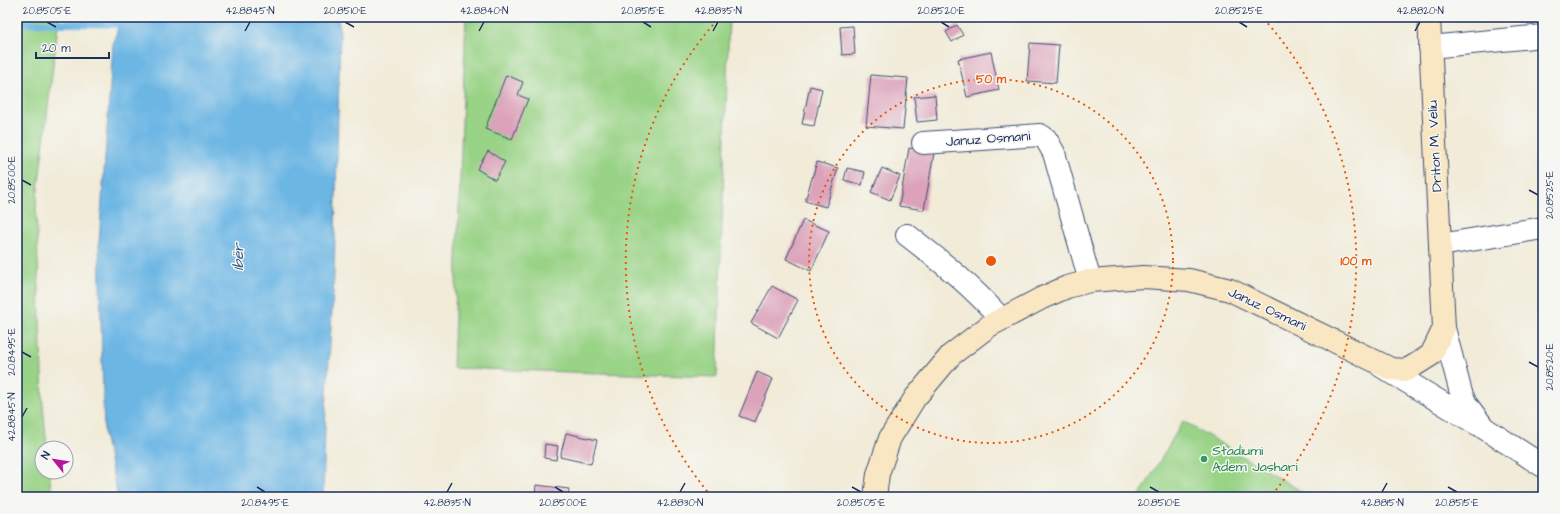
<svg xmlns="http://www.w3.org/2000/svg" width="1560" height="514" viewBox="0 0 1560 514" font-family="'Architects Daughter',sans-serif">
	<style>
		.green { fill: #99d386; stroke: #5a8172 }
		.water { fill: #6cb6e4; stroke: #4472a1 }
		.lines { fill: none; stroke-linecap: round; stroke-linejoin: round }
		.stream { stroke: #6cb6e4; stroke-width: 7 }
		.building { fill: #dba2b9 }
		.street-casing { stroke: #3b4b70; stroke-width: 24 }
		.secondary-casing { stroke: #3b4b70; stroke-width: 24 }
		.street { stroke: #fff; stroke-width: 22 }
		.secondary { stroke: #f9e7c3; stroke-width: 22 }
		.ticks { fill: none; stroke: #1b2f5e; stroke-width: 1.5 }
		.ring { fill: none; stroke: #e8590c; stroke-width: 2; stroke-dasharray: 2 4 }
		.leisure-dot { fill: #2e9e5b; stroke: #f6f6f2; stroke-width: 1.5 }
		.labels { text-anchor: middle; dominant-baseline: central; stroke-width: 3; stroke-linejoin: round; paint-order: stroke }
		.street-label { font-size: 14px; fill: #1b2f5e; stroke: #f6f6f2 }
		.leisure-label { font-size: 14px; fill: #27864d; stroke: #f6f6f2; text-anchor: start }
		.water-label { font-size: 15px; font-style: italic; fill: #335886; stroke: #f6f6f2 }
		.centre { fill: #e8590c; stroke: #f6f6f2; stroke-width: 2 }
		.ring-label { font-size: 12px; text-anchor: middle; font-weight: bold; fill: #e8590c; stroke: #f6f6f2; stroke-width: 3; stroke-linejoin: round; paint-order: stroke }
		.neatline { fill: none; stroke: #1b2f5e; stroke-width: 1.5 }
		.ticks-label { font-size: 10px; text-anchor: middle; fill: #1b2f5e }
	</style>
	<rect width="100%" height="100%" fill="#f6f6f2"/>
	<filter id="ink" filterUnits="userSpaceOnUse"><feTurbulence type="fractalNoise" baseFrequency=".025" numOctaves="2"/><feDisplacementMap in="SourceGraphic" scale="8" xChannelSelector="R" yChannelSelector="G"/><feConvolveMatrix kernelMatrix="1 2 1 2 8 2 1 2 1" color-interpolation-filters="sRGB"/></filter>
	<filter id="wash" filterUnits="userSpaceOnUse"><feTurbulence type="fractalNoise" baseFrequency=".012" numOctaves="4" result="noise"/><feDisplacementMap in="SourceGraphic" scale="16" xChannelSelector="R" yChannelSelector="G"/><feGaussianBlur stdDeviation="0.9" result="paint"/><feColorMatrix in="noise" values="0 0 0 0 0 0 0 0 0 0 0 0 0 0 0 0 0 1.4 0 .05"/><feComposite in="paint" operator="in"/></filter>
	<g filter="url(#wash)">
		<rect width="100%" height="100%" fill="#f1ebd8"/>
		<g class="green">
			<path d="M 17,17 L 59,17 L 36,206 L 43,405 L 47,448 L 42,448 L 42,472 L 49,472 L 52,497 L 17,497 Z"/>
			<path d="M 466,17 L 729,17 L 717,377 L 453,368 Z"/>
			<path d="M 1183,421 L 1311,497 L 1139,497 Z"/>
		</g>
		<path class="water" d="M 121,17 L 338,17 L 340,34 L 334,276 L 325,426 L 323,497 L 118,497 L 104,434 L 99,243 L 113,45 Z"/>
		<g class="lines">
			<path class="stream" d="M 17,23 L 119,24"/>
		</g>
		<g id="blocks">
			<g class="building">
				<path d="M 1274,17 L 1294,17 L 1295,19 L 1274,22 Z"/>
				<path d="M 957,25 L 963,35 L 952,42 L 946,32 Z"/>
				<path d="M 853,26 L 855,54 L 842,55 L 840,27 Z"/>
				<path d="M 1030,43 L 1059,45 L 1056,83 L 1027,81 Z"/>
				<path d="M 991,52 L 999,90 L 967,97 L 958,59 Z"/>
				<path d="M 506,75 L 523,82 L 518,95 L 528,99 L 512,139 L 485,129 Z"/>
				<path d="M 871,75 L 908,78 L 903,129 L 866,126 Z"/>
				<path d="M 810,86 L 822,89 L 814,126 L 802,124 Z"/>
				<path d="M 935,95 L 937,120 L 917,122 L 914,97 Z"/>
				<path d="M 909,148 L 934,153 L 924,210 L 899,206 Z"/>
				<path d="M 488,151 L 505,162 L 495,180 L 477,169 Z"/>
				<path d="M 817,162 L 838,168 L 826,207 L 805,201 Z"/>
				<path d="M 847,168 L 865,172 L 862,185 L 844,180 Z"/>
				<path d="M 882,168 L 900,176 L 890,200 L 871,192 Z"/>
				<path d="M 803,220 L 829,231 L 811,271 L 786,259 Z"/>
				<path d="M 772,286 L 798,300 L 778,338 L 751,323 Z"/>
				<path d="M 757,372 L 773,379 L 755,422 L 739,416 Z"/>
				<path d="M 566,433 L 597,440 L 591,464 L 560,457 Z"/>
				<path d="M 545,444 L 558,446 L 556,460 L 544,458 Z"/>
				<path d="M 536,485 L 569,489 L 568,497 L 535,497 Z"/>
			</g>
		</g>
	</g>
	<g filter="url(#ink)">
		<use href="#blocks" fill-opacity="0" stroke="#3b4b70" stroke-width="1"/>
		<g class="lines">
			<g class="street-casing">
				<g id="street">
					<path d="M 1430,47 L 1543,36"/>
					<path d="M 923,143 L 1040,135 L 1046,139 L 1054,153 L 1090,281"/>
					<path d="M 907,235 C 941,261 973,287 1001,319"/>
					<path d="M 1440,245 L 1543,228"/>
					<path d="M 1444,328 L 1461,393 L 1466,404 L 1484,428 L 1543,466"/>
					<path d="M 1381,366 L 1477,424"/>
				</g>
			</g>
			<g class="secondary-casing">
				<path id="secondary" d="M 875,497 L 878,474 L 890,438 L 915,398 L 951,355 L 989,326 L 1042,298 L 1067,287 L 1090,281 L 1143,277 L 1189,280 L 1230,290 L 1391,369 L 1407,370 L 1431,355 L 1444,328 L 1429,17"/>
			</g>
			<use href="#street" class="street"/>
			<use href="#secondary" class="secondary"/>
		</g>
	</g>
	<path class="ticks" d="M 47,22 L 56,27M 345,22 L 354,27M 643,22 L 651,27M 941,22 L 949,27M 1239,22 L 1247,27M 245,31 L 250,22M 479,31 L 484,22M 713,31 L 718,22M 1415,31 L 1420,22M 22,180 L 31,185M 1529,190 L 1538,195M 22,352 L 31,357M 1529,362 L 1538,367M 22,417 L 27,408M 257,487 L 265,492M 555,487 L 563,492M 852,487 L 861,492M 1150,487 L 1159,492M 1448,487 L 1457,492M 447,492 L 452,483M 680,492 L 685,483M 1382,492 L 1387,483"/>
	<g class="ring">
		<circle cx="991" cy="261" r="182"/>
		<path d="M711 496A365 365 0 0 1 718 19M1264 19A365 365 0 0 1 1271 496"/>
	</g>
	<circle class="leisure-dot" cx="1204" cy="459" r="4"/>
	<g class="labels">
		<g class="street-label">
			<text transform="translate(988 139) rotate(-4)">Januz Osmani</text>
			<text transform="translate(1435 146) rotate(-93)">Driton M. Veliu</text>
			<text transform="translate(1267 309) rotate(25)">Januz Osmani</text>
		</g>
		<g class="leisure-label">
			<text x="1212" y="451">Stadiumi<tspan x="1212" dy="16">Adem Jashari</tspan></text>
		</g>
		<g class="water-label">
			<text transform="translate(238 257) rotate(-90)">Ibër</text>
		</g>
	</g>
	<circle cx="991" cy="261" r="6" class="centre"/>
	<g class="ring-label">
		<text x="991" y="83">50 m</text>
		<text x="1356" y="265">100 m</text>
	</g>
	<rect width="1560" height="514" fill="none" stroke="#f6f6f2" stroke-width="44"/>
	<g transform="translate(54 460) rotate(300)"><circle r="19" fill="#f6f6f2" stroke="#9ea6b7"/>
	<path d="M0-3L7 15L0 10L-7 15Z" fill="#b5179e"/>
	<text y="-6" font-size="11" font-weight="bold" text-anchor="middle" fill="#1b2f5e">N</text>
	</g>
	<path d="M36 52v6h73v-6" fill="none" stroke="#1b2f5e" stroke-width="2"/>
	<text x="42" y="52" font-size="12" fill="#1b2f5e" stroke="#f6f6f2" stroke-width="3" paint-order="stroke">20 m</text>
	<rect x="22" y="22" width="1516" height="470" class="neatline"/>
	<g class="ticks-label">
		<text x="47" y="14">20.8505°E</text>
		<text x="250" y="14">42.8845°N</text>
		<text x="345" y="14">20.8510°E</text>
		<text x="484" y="14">42.8840°N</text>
		<text x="643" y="14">20.8515°E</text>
		<text x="718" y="14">42.8835°N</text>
		<text x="941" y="14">20.8520°E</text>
		<text x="1239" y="14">20.8525°E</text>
		<text x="1420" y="14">42.8820°N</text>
		<text transform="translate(11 180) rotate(-90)" y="4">20.8500°E</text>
		<text transform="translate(1549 195) rotate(-90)" y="4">20.8525°E</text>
		<text transform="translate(11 352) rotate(-90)" y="4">20.8495°E</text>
		<text transform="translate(1549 367) rotate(-90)" y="4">20.8520°E</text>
		<text transform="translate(11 417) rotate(-90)" y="4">42.8845°N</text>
		<text x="265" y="506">20.8495°E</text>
		<text x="447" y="506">42.8835°N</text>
		<text x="563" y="506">20.8500°E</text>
		<text x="680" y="506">42.8830°N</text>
		<text x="861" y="506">20.8505°E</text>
		<text x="1159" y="506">20.8510°E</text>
		<text x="1382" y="506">42.8815°N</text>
		<text x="1457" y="506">20.8515°E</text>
	</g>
</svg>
